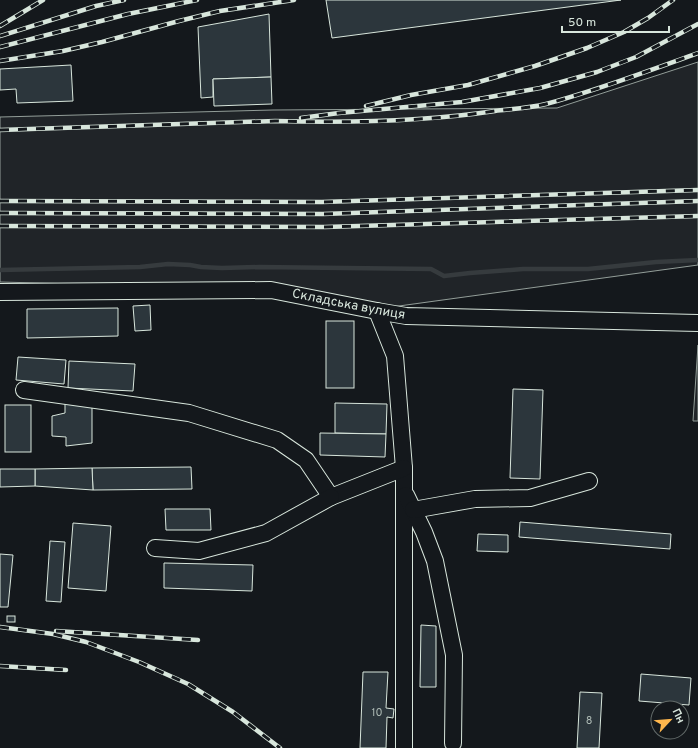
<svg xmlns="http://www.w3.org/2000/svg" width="698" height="748" viewBox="0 0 698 748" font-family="Overpass,sans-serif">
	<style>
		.green { fill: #202428; stroke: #939e99 }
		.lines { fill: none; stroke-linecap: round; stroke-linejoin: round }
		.stream { stroke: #363b3e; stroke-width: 4.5 }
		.building { fill: #2c363c; stroke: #d8e6dc }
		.minor-casing { stroke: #d8e6dc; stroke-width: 18 }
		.minor { stroke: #14181c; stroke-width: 16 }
		.rail-casing { stroke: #d8e6dc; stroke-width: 4.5 }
		.rail { stroke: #14181c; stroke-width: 3; stroke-dasharray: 9; stroke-linecap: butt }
		.labels { text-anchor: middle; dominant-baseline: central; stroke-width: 3; stroke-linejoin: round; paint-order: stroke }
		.number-label { font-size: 11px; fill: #adbab4 }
		.street-label { font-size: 13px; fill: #d8e6dc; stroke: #14181c }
	</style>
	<rect width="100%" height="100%" fill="#14181c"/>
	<g class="green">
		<path d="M 698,62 L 698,265 L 377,309 L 270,289 L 0,282 L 0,117 L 273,110 L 557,108 Z"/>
		<path d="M 698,345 L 698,421 L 693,421 Z"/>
	</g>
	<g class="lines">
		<path class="stream" d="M 0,270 L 140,267 L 168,264 L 190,265 L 201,267 L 222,268 L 259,267 L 431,269 L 444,276 L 470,273 L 523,269 L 588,269 L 656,262 L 698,260"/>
	</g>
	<g class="building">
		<path d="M 326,0 L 621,0 L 332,38 Z"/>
		<path d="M 269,14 L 271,77 L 213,79 L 213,97 L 201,98 L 198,27 Z"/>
		<path d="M 71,65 L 73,101 L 17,103 L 16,89 L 0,90 L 0,69 Z"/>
		<path d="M 271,77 L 272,104 L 214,106 L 213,79 Z"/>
		<path d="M 150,305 L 151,330 L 135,331 L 133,306 Z"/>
		<path d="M 118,308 L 118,336 L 27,338 L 27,309 Z"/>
		<rect x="326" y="321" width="28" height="67"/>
		<path d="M 18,357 L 66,360 L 64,384 L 16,380 Z"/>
		<path d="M 69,361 L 135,364 L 133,391 L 68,388 Z"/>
		<path d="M 513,389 L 543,390 L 540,479 L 510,478 Z"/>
		<path d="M 65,402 L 92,407 L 92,443 L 66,446 L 66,437 L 52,436 L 52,416 L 65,413 Z"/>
		<path d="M 335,403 L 387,404 L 386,434 L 335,433 Z"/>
		<rect x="5" y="405" width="26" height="47"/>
		<path d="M 320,433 L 386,434 L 385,457 L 320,455 Z"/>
		<path d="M 191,467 L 192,489 L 93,490 L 92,468 Z"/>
		<path d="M 92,468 L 93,490 L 35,486 L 35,469 Z"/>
		<path d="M 0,469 L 35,469 L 35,486 L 0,487 Z"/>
		<path d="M 165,509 L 210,509 L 211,530 L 166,530 Z"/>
		<path d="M 520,522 L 671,534 L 670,549 L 519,537 Z"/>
		<path d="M 73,523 L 111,526 L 106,591 L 68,588 Z"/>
		<path d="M 478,534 L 508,535 L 508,552 L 477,551 Z"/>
		<path d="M 50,541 L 65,542 L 61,602 L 46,601 Z"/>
		<path d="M 0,554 L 13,555 L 8,607 L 0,607 Z"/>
		<path d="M 164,563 L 253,565 L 252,591 L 164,588 Z"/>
		<rect x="7" y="616" width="8" height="6"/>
		<path d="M 421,625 L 436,626 L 436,687 L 420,687 Z"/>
		<path d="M 363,672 L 388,672 L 386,708 L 394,709 L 393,718 L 387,717 L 386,748 L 360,748 Z"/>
		<path d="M 641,674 L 691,678 L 689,705 L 639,701 Z"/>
		<path d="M 580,692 L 602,693 L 599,748 L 577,748 Z"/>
	</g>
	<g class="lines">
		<g class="minor-casing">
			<g id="minor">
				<path id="s1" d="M 0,292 L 271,290 L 377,311 L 406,316 L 698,323"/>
				<path d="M 377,311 L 395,356 L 404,468 L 404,748"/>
				<path d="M 24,390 L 189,413 L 277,440 L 306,460 L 331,497 L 404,468"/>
				<path d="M 406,495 L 424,532 L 435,561 L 454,655 L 453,743"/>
				<path d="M 413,510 L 475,499 L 530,498 L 589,481"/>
				<path d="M 155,548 L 199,551 L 266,533 L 331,497"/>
			</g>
		</g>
		<use href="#minor" class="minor"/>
		<g class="rail-casing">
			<g id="rail">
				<path d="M 0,26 L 43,0"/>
				<path d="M 0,36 L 96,6 L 124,0"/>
				<path d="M 0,47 L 128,14 L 197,0"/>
				<path d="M 0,61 L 63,51 L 102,42 L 179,21 L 220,11 L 294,0"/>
				<path d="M 366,106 L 411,95 L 468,85 L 535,66 L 587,48 L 624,32 L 648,18 L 673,0"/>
				<path d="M 301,118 L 339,113 L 462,102 L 540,88 L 597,72 L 636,57 L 698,24"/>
				<path d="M 0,130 L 275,121 C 349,123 422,122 495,111 C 512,109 530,108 546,104 C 598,90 648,71 698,53"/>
				<path d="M 0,201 L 322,202 L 698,190"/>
				<path d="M 0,213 L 323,214 L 698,201"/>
				<path d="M 0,226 L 325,227 L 698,216"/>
				<path d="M 0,627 L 53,634 L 86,642 L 139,662 L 188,684 L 233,712 L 280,748"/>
				<path d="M 56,631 L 198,640"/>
				<path d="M 0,666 L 66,670"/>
			</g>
		</g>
		<use href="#rail" class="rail"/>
	</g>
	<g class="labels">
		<g class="number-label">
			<text x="377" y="713">10</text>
			<text x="589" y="721">8</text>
		</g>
		<g class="street-label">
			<text stroke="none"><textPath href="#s1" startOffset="350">Складська вулиця</textPath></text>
		</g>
	</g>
	<g transform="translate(670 720) rotate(64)"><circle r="19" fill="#14181c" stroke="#626a69"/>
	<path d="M0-3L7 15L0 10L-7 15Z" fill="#ffb74d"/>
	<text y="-6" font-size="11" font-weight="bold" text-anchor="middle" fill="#d8e6dc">Пн</text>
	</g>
	<path d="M562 26v6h107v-6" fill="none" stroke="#d8e6dc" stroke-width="2"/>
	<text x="568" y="26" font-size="12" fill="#d8e6dc" stroke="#14181c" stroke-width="3" paint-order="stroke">50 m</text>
</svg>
